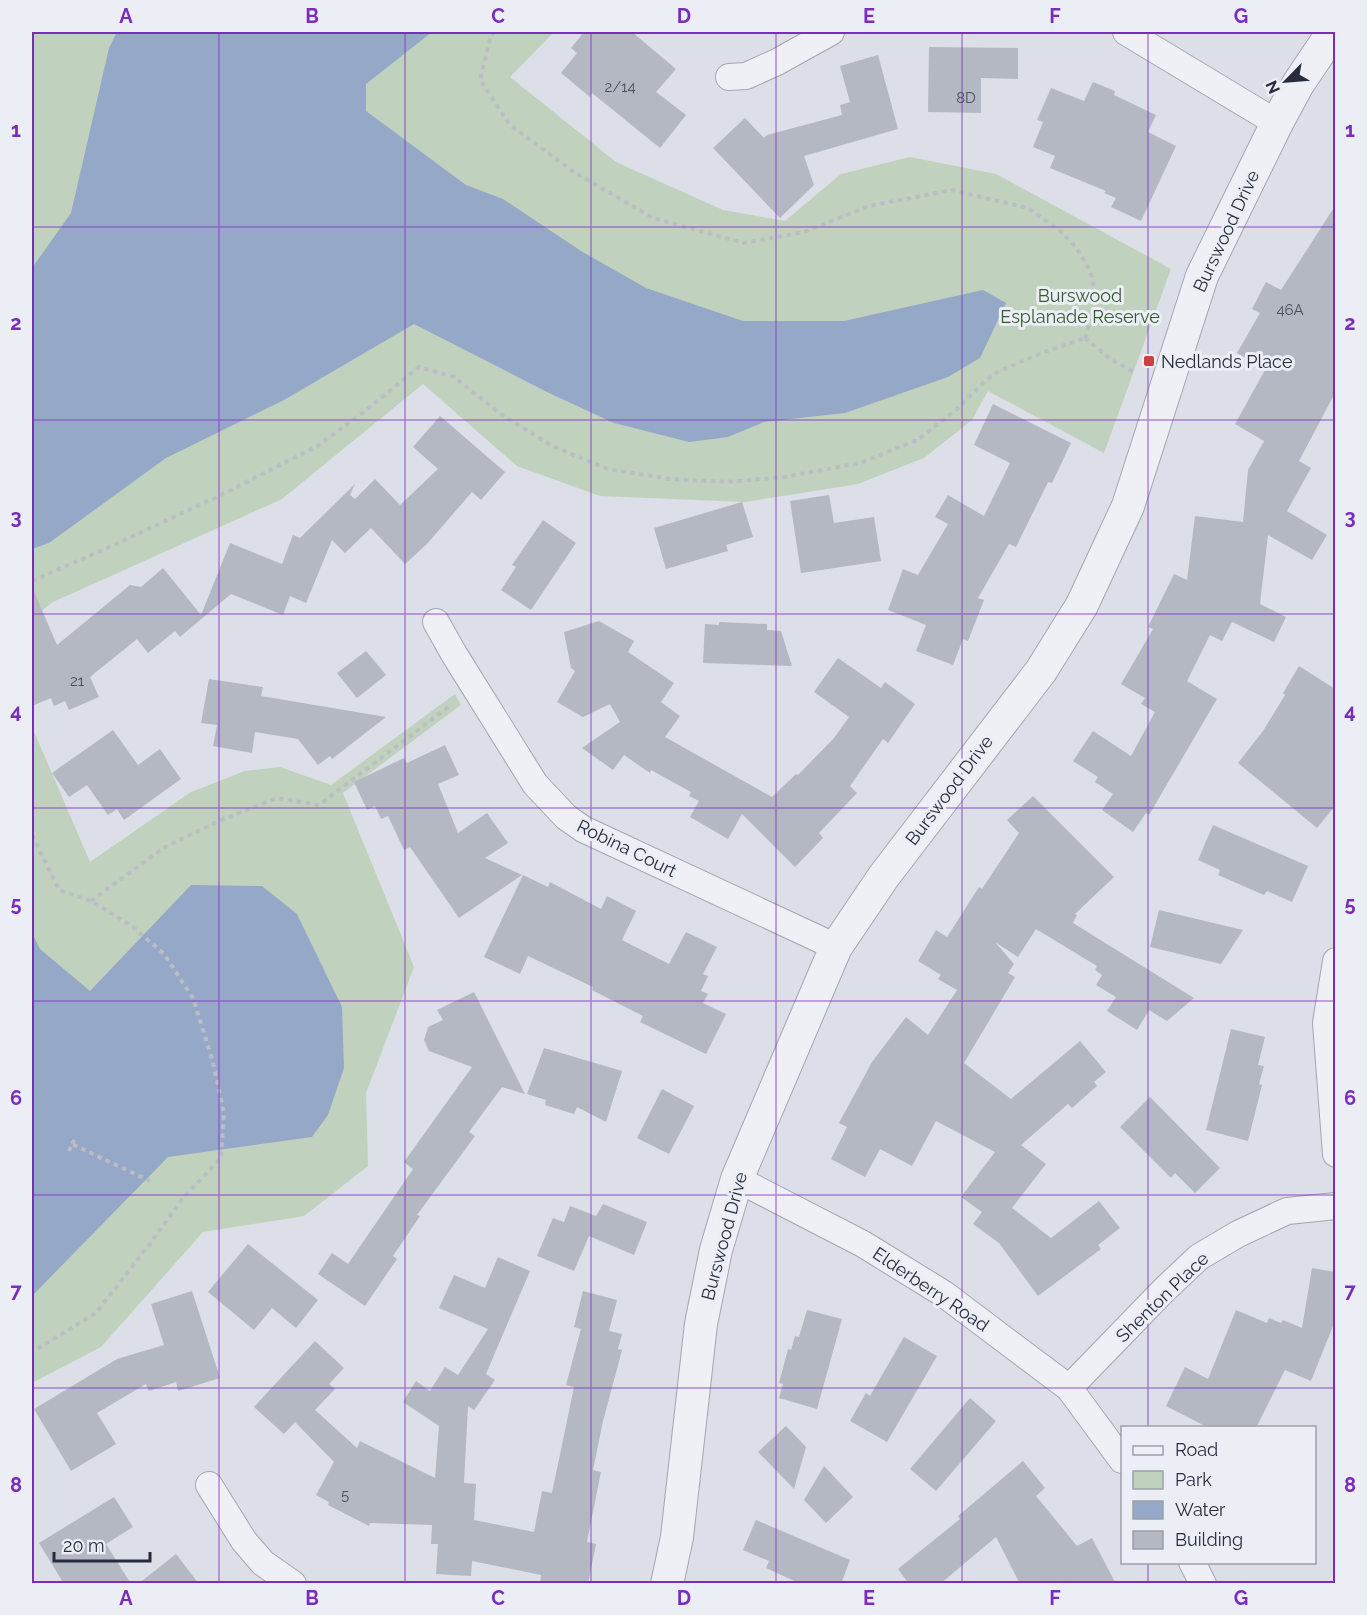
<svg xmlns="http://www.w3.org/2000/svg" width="1367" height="1615" viewBox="0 0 1367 1615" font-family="Raleway,sans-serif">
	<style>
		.green { fill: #c0d1bd }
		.water { fill: #96a8c8 }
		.building { fill: #b3b8c3 }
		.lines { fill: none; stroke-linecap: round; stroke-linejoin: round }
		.minor-casing { stroke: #a2a6b1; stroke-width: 28 }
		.tertiary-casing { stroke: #a2a6b1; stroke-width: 34 }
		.path { stroke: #bbbdc5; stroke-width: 4; stroke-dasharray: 4.5 4.5; stroke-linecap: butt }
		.minor { stroke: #eff0f5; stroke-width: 26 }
		.tertiary { stroke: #eff0f5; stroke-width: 32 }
		.grid { fill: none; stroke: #7b2cbf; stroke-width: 1.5; stroke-opacity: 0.55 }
		.poi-dot { fill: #d03d42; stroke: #ebeef4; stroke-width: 2 }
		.labels { text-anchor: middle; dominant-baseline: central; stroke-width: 6; stroke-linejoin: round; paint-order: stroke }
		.number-label { font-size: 15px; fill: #494f5e }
		.street-label { font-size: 18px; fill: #262c3d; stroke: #ebeef4 }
		.park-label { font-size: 18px; fill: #365933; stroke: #ebeef4 }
		.poi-label { font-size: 18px; fill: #262c3d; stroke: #ebeef4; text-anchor: start }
		.neatline { fill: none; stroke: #7b2cbf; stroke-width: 2 }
		.grid-label { font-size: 20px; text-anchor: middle; font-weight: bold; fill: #7b2cbf }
	</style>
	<rect width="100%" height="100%" fill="#dcdfe7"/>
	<g class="green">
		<path d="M 32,32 L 554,32 L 510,77 L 616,162 L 723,210 L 785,221 L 841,174 L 910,157 L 996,174 L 1171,269 L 1104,453 L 988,391 L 972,420 L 924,458 L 858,484 L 745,502 L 600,496 L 517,466 L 423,384 L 282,499 L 53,602 L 32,618 Z"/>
		<path d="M 455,694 L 461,705 L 343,793 L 414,967 L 366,1093 L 368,1166 L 304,1216 L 203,1232 L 101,1347 L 32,1383 L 32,727 L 90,862 L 191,792 L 245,771 L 280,767 L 331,785 Z"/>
	</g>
	<g class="water">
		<path d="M 117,32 L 432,32 L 366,84 L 366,111 L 466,185 L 503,199 L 581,251 L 646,288 L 743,321 L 844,321 L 983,290 L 1006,303 L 980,358 L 948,377 L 845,413 L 764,422 L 728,437 L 689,442 L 614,423 L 549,393 L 414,324 L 284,400 L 166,458 L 49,543 L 32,549 L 32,268 L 71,213 L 109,48 Z"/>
		<path d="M 191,885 L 262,886 L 297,914 L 342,1007 L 344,1068 L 328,1115 L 312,1137 L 168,1157 L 32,1296 L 32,933 L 40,949 L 90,991 Z"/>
	</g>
	<g class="building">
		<path d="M 584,32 L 632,32 L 676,69 L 656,92 L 686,115 L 660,148 L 592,93 L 590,97 L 561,73 L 577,53 L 571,48 Z"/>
		<path d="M 929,47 L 1018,48 L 1018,79 L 981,78 L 981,113 L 928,112 Z"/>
		<path d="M 878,55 L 898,129 L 804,156 L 814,185 L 780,218 L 713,148 L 745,118 L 764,138 L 767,135 L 842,115 L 840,105 L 850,102 L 840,66 Z"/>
		<path d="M 1093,82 L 1115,91 L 1114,95 L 1156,115 L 1148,132 L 1176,146 L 1141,221 L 1111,207 L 1116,198 L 1104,193 L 1106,191 L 1050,168 L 1055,156 L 1033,147 L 1043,122 L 1037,120 L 1051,88 L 1084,101 Z"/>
		<path d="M 1335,206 L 1335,393 L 1299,461 L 1311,468 L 1287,511 L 1327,535 L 1312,560 L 1268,535 L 1260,604 L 1286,617 L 1274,642 L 1232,622 L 1222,641 L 1210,635 L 1187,681 L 1217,699 L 1149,815 L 1146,813 L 1133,832 L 1102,810 L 1113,794 L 1095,782 L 1098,777 L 1073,761 L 1093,731 L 1131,756 L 1155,712 L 1141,704 L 1145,698 L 1121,684 L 1153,629 L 1148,627 L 1174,574 L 1187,580 L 1195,516 L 1243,522 L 1248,470 L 1264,441 L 1235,424 L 1265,370 L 1237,353 L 1260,313 L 1252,309 L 1266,282 L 1281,290 Z"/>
		<path d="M 993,404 L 1071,443 L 1052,483 L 1048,482 L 1016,547 L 1009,544 L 978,598 L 984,600 L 968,641 L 963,639 L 953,665 L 916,651 L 926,625 L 888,610 L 903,569 L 918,575 L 948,524 L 935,517 L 948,495 L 984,516 L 1010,463 L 974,445 Z"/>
		<path d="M 440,416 L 505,472 L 481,500 L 472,492 L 427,544 L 405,564 L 371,528 L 345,553 L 332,540 L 306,603 L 290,596 L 283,615 L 231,594 L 180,637 L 175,631 L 148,653 L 137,639 L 90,677 L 99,697 L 69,710 L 65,701 L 54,706 L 51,698 L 32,706 L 32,587 L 57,645 L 130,585 L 141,587 L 163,568 L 201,615 L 230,543 L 282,564 L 293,535 L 300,538 L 355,484 L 350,495 L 355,499 L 375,479 L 400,505 L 438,469 L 413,447 Z"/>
		<path d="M 829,495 L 834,523 L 874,517 L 881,561 L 801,573 L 790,501 Z"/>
		<path d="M 742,502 L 753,537 L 726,545 L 728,551 L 666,569 L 654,528 Z"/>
		<path d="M 543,520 L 576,543 L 531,610 L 501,590 L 516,567 L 512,565 Z"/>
		<path d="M 599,621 L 634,641 L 628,652 L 674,683 L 661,702 L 680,716 L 665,737 L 772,797 L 796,774 L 798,775 L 834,738 L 849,717 L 814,692 L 838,658 L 881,688 L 885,682 L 915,704 L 888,743 L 883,739 L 850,786 L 857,793 L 819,833 L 823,838 L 795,867 L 742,814 L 728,839 L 690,817 L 699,801 L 689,796 L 691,792 L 651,770 L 650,773 L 624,755 L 613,770 L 582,748 L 620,722 L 610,704 L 583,717 L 557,702 L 575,671 L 571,668 L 564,632 Z"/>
		<path d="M 719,622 L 767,624 L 767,630 L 781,631 L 792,666 L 703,663 L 705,624 L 719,625 Z"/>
		<path d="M 366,651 L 386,675 L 357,698 L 337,673 Z"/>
		<path d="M 1299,666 L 1335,689 L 1335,806 L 1317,828 L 1238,763 L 1263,731 L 1285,695 L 1283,693 Z"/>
		<path d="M 209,679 L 263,687 L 261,696 L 386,717 L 332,759 L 330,756 L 318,765 L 298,739 L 255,732 L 252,753 L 213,746 L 217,725 L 201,723 Z"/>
		<path d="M 113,730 L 138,765 L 160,749 L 181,779 L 124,820 L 117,809 L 108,815 L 87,785 L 69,797 L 52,773 Z"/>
		<path d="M 445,745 L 459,775 L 438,784 L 458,833 L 487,813 L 508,843 L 485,858 L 522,875 L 459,918 L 410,847 L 404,850 L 388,816 L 381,819 L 375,806 L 367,810 L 354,782 L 404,758 L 407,763 Z"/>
		<path d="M 1033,796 L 1114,877 L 1075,914 L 1077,915 L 1073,923 L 1194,998 L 1167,1021 L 1149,1010 L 1137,1030 L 1107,1011 L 1116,997 L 1096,985 L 1102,975 L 1095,970 L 1097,966 L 1036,929 L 1018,957 L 995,942 L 1014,964 L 1008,973 L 1015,977 L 964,1063 L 1011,1099 L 1080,1041 L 1106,1072 L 1094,1082 L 1097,1086 L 1072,1108 L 1068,1104 L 1021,1145 L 1046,1164 L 1012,1208 L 1051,1238 L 1099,1201 L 1120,1228 L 1098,1245 L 1101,1249 L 1038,1296 L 999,1243 L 973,1224 L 982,1212 L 961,1197 L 995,1152 L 936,1121 L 912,1166 L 880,1149 L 865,1177 L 831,1159 L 847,1127 L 839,1123 L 872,1062 L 906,1017 L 928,1035 L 957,990 L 938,979 L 941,975 L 918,961 L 936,930 L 947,937 L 979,887 L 982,889 L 1019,833 L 1007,820 Z"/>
		<path d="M 1213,825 L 1308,866 L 1292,902 L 1267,891 L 1264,895 L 1218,875 L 1220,870 L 1198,860 Z"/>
		<path d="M 523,875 L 548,887 L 550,882 L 601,909 L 607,896 L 636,911 L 622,940 L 669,964 L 686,932 L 717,947 L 703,974 L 708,976 L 701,991 L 708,994 L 703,1003 L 726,1014 L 706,1054 L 640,1022 L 643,1016 L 592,990 L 593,987 L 528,956 L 520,974 L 484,957 Z"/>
		<path d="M 1159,910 L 1243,930 L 1221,964 L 1150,947 Z"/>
		<path d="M 474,992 L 525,1094 L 502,1087 L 469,1132 L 475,1136 L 417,1215 L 420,1216 L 393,1256 L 397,1259 L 365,1306 L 318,1274 L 332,1253 L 348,1264 L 413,1169 L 404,1162 L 472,1067 L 429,1051 L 424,1040 L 428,1027 L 443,1020 L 437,1010 Z"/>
		<path d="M 1231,1029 L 1265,1037 L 1258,1065 L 1264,1066 L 1259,1084 L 1262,1085 L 1248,1141 L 1206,1130 Z"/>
		<path d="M 544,1048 L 622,1071 L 606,1122 L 577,1107 L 574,1114 L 545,1105 L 546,1100 L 527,1094 Z"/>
		<path d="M 662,1089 L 694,1106 L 669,1154 L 637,1138 Z"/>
		<path d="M 1150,1097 L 1220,1168 L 1195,1193 L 1175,1173 L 1171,1178 L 1120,1127 Z"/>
		<path d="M 603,1204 L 647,1222 L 634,1255 L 589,1236 L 574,1271 L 537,1256 L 553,1218 L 564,1222 L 570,1206 L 596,1216 Z"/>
		<path d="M 248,1244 L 318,1300 L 296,1328 L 272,1308 L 254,1330 L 208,1292 Z"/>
		<path d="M 498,1257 L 530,1271 L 486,1374 L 495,1380 L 474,1410 L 468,1406 L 464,1483 L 476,1484 L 474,1520 L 534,1532 L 542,1491 L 552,1493 L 574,1387 L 566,1385 L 581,1329 L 574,1327 L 583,1291 L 617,1300 L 609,1331 L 622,1334 L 618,1349 L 622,1350 L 603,1421 L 593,1470 L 601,1472 L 587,1542 L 596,1544 L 588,1584 L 540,1584 L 541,1575 L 472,1561 L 471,1576 L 436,1574 L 438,1544 L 431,1544 L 432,1525 L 370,1523 L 369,1526 L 328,1505 L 329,1502 L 316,1495 L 334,1462 L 295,1422 L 284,1434 L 254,1407 L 315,1341 L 344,1368 L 329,1384 L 335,1389 L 315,1410 L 357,1448 L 360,1441 L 435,1478 L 439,1426 L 403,1402 L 416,1381 L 430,1391 L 445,1367 L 458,1375 L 488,1329 L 439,1308 L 454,1275 L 485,1288 Z"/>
		<path d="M 1312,1268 L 1335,1272 L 1335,1321 L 1311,1381 L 1285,1370 L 1256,1428 L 1209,1428 L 1166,1406 L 1185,1367 L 1208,1379 L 1236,1310 L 1267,1323 L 1269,1318 L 1281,1323 L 1283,1320 L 1302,1328 Z"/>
		<path d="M 192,1291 L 220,1378 L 178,1391 L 176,1382 L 149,1391 L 146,1384 L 97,1413 L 116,1444 L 71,1471 L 34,1409 L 117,1359 L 164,1345 L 151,1304 Z"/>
		<path d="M 807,1310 L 842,1319 L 817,1409 L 779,1398 L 783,1384 L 779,1383 L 788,1349 L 791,1350 L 795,1336 L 799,1337 Z"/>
		<path d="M 904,1337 L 937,1356 L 887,1442 L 850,1421 L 866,1393 L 870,1396 Z"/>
		<path d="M 970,1398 L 996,1421 L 936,1491 L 910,1469 Z"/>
		<path d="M 786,1426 L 806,1447 L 794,1489 L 758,1452 Z"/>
		<path d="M 1023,1461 L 1045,1488 L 1036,1496 L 1077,1546 L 1092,1538 L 1116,1584 L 1020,1584 L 996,1537 L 940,1584 L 909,1584 L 898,1569 L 960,1519 L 958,1516 Z"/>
		<path d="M 824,1466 L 853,1497 L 826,1523 L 804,1500 Z"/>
		<path d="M 114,1497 L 133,1527 L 106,1544 L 131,1584 L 64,1584 L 39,1543 Z"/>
		<path d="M 756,1520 L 850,1560 L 841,1584 L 801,1584 L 766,1568 L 769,1561 L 743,1550 Z"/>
		<path d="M 176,1554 L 199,1584 L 138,1584 Z"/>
	</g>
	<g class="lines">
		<g class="minor-casing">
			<g id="minor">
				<path d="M 1126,32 L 1277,123"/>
				<path d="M 729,77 L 746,76 L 777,62 L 831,32"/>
				<path d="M 436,622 L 454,654 L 535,784 L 566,817 L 583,829 L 836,947"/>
				<path d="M 1336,961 L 1326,1023 L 1336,1154"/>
				<path d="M 737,1179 L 863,1244 L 944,1294 L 1069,1388 L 1122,1460"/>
				<path d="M 1069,1388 L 1164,1290 L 1199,1257 L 1238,1234 L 1287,1211 L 1336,1206"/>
				<path d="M 209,1485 L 244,1541 L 263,1563 L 293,1584"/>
				<path d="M 1192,1562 L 1203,1584"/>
			</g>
		</g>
		<g class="tertiary-casing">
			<path id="tertiary" d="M 667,1584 L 677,1537 L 701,1324 L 716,1250 L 737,1179 L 836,947 L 884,876 L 1041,671 L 1082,605 L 1128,506 L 1202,276 L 1277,123 L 1298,84 L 1333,32"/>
		</g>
		<g class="path">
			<path d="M 495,32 L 491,35 L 480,80 L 510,125 L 574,172 L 653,218 L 744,243 L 804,232 L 869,206 L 952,190 L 1028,208 L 1060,231 L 1075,246 L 1086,263 L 1092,277 L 1095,294 L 1094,308 L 1085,338"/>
			<path d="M 32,39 L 33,32"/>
			<path d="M 1085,338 L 1112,360 L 1136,373"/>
			<path d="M 32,581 L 105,549 L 219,496 L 316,447 L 365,411 L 419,367 L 454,377 L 502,415 L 552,446 L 608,469 L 670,479 L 727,482 L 784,477 L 860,463 L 917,440 L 956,410 L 984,382 L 997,372 L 1042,353 L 1085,338"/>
			<path d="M 32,835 L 59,890 L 91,901 L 132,926 L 164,954 L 193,998 L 212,1059 L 224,1113 L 221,1158 L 183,1198 L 149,1245 L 96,1313 L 32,1352"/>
			<path d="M 91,901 L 165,847 L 219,821 L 277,798 L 319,805 L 451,705"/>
			<path d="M 72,1144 L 76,1137"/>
			<path d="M 69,1151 L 72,1144 L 150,1181"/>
		</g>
		<use href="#minor" class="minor"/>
		<use href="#tertiary" class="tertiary"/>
	</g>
	<path class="grid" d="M 219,32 L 219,1584M 405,32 L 405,1584M 591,32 L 591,1584M 776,32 L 776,1584M 962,32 L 962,1584M 1148,32 L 1148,1428M 32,227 L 1336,227M 32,420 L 1336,420M 32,614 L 1336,614M 32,808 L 1336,808M 32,1001 L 1336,1001M 32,1195 L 1336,1195M 32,1388 L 1336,1388M 1148,1562 L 1148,1584"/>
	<rect class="poi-dot" x="1143" y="355" width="12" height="12" rx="3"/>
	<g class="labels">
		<g class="number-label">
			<text x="620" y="87">2/14</text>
			<text x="966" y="98">8D</text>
			<text x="1290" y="310">46A</text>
			<text x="77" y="681">21</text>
			<text x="345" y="1495">5</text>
		</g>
		<g class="street-label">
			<text transform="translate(1226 231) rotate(-65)">Burswood Drive</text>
			<text transform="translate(949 790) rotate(-53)">Burswood Drive</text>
			<text transform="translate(627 848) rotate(26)">Robina Court</text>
			<text transform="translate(724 1236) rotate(-75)">Burswood Drive</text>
			<text transform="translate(931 1289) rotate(34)">Elderberry Road</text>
			<text transform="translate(1162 1297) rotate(-44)">Shenton Place</text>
		</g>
		<g class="park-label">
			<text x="1080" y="295">Burswood<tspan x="1080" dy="21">Esplanade Reserve</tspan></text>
		</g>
		<g class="poi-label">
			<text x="1161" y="361">Nedlands Place</text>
		</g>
	</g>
	<rect width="1367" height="1615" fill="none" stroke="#ebeef4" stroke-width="66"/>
	<rect x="1121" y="1426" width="195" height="138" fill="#ebeef4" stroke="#9ca0ab" stroke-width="1.5"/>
	<rect x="1133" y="1446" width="30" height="9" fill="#eff0f5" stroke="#9ca0ab" stroke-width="1.5"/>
	<text x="1175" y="1456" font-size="18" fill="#262c3d">Road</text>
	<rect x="1133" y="1471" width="30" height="18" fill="#c0d1bd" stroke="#9ca0ab" stroke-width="1.5"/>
	<text x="1175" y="1486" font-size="18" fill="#262c3d">Park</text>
	<rect x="1133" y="1501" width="30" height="18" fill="#96a8c8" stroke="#9ca0ab" stroke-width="1.5"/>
	<text x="1175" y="1516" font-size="18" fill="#262c3d">Water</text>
	<rect x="1133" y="1531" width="30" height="18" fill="#b3b8c3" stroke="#9ca0ab" stroke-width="1.5"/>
	<text x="1175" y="1546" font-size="18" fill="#262c3d">Building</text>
	<g transform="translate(1286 81) rotate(245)" stroke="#ebeef4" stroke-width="4.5" paint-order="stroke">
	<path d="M0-4.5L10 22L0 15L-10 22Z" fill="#262c3d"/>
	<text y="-9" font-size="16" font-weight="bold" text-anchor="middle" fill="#262c3d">N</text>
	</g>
	<path d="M54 1552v9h96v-9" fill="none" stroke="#262c3d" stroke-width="3"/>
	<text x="63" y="1552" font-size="18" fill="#262c3d" stroke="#ebeef4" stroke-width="4.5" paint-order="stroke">20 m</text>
	<rect x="33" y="33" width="1301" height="1549" class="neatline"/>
	<g class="grid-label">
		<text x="126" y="23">A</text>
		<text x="312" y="23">B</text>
		<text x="498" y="23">C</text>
		<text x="684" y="23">D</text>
		<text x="869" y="23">E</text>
		<text x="1055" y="23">F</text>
		<text x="1241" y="23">G</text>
		<text x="16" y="137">1</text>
		<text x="1350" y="137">1</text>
		<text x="16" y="330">2</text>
		<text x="1350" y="330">2</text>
		<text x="16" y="524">3</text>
		<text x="1350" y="524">3</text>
		<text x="16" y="718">4</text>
		<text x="1350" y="718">4</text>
		<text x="16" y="911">5</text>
		<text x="1350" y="911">5</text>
		<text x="16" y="1105">6</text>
		<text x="1350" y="1105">6</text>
		<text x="16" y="1298">7</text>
		<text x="1350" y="1298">7</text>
		<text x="16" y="1492">8</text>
		<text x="1350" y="1492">8</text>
		<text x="126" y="1605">A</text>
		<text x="312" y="1605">B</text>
		<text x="498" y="1605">C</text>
		<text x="684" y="1605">D</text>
		<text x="869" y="1605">E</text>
		<text x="1055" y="1605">F</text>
		<text x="1241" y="1605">G</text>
	</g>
</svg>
